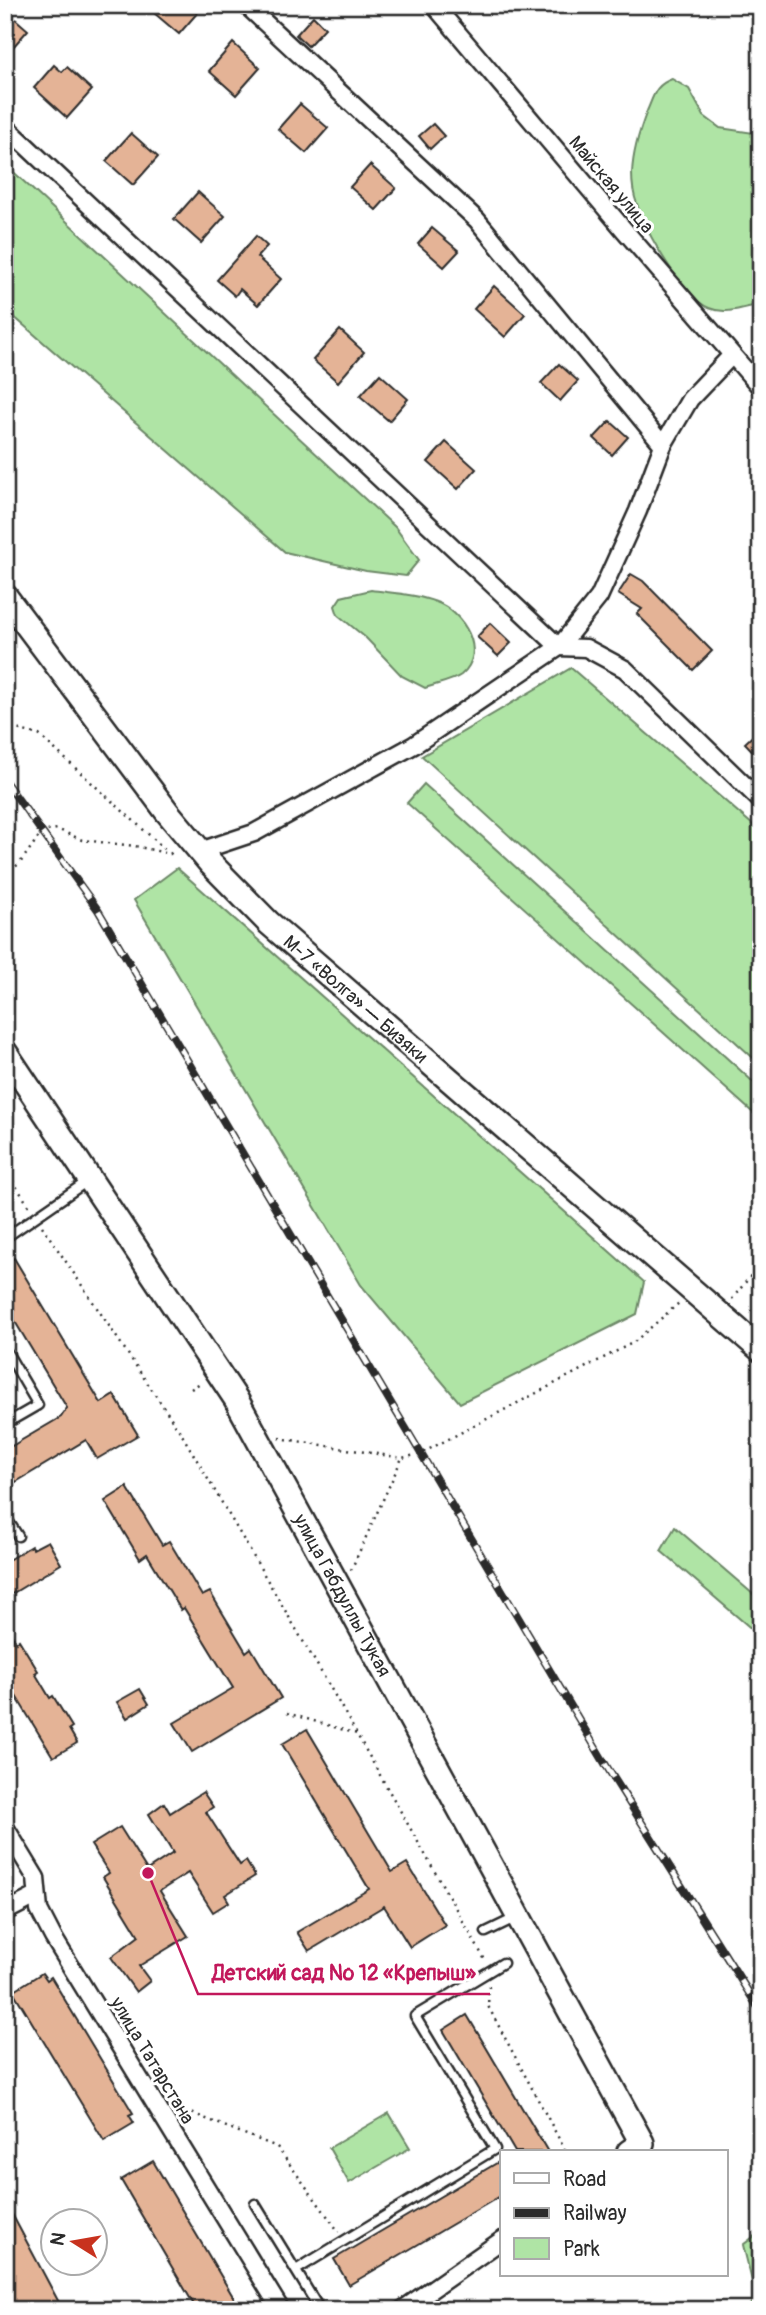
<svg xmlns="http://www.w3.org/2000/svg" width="766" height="2315" viewBox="0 0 766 2315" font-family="Pangolin,sans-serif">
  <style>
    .green { fill: #afe4a5; stroke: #6d8868; stroke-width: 2 }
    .building { fill: #e4b396; stroke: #2b2b2b; stroke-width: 2 }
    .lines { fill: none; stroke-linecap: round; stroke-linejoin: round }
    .lane-casing { stroke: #2b2b2b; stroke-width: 13 }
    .street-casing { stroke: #2b2b2b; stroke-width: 21 }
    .secondary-casing { stroke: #2b2b2b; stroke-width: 28 }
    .path { stroke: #2b2b2b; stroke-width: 2.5; stroke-dasharray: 2 5; stroke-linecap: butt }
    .lane { stroke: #fff; stroke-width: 8 }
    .street { stroke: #fff; stroke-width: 16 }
    .secondary { stroke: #fff; stroke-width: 23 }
    .rail-casing { stroke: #2b2b2b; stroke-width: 8 }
    .rail { stroke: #fff; stroke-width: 5; stroke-dasharray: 16; stroke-linecap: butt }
    .labels { text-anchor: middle; stroke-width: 6; stroke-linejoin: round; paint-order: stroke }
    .street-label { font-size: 19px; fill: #2b2b2b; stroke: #fff }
    .leader { fill: none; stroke: #c2185b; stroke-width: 2.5 }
    .callout-dot { fill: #c2185b; stroke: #fff; stroke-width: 2.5 }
    .callout-label { font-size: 21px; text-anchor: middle; font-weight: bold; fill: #c2185b; stroke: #fff; stroke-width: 6; stroke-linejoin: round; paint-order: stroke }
  </style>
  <rect width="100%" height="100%" fill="#fff"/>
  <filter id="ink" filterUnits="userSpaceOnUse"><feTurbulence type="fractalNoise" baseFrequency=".0143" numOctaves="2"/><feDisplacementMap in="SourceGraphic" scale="14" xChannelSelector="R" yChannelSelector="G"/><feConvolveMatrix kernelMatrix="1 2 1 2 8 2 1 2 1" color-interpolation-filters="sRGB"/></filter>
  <g filter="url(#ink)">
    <g class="green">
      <path d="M 672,79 L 689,89 L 704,116 L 720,128 L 761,134 L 761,305 C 742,306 728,316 709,308 C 683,297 645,231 637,204 C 634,196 632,182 632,173 C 633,152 640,129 647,111 C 654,95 655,85 672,79 Z"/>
      <polygon points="5,164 395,527 419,560 406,576 366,571 285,552 5,309"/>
      <path d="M 371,590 C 392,593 416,594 436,602 C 462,611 489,652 461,675 C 453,681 436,684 425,688 L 402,676 L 366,638 L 338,615 L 335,606 L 341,597 Z"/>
      <polygon points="571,668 761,832 761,1065 422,756"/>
      <polygon points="424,784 761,1089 761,1120 407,803"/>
      <polygon points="177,868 644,1282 637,1314 460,1403 361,1285 134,900"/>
      <polygon points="675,1527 761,1601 761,1637 661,1551"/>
      <polygon points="389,2113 410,2148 349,2183 329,2148"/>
      <polygon points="761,2231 761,2310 746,2310 756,2297 743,2245"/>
    </g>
    <g class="building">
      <polygon points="161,5 193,5 199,11 179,34 154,13"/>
      <polygon points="5,10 28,30 5,56"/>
      <polygon points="313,16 325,28 308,46 296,35"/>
      <polygon points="233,43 260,68 236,95 209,71"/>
      <polygon points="54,65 62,72 67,67 92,90 67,118 34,88"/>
      <polygon points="300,104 328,128 306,153 278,129"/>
      <polygon points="433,124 444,136 430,149 419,136"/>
      <polygon points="131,133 158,157 133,185 106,161"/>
      <polygon points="370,165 396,188 376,210 350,187"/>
      <polygon points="198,192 225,216 201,243 174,219"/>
      <polygon points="432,228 459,251 444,267 418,244"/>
      <polygon points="256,236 267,246 257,257 281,279 258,305 240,289 235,296 217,280"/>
      <polygon points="494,286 525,314 505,337 474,309"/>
      <polygon points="340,330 364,352 338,382 313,360"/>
      <polygon points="559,364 578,381 560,401 541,383"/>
      <polygon points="380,374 408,399 389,421 360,396"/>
      <polygon points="610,421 628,437 612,455 594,438"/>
      <polygon points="446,442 476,469 458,489 428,462"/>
      <polygon points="631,574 643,581 712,651 693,670 637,614 642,609 618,594"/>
      <polygon points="490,623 511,643 498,656 477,637"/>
      <polygon points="761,728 761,760 745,743"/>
      <polygon points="14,1258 101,1403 114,1395 138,1435 97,1459 86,1440 16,1482 5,1464 5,1450 61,1417 67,1408 5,1305 5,1263"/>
      <polygon points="127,1487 162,1545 169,1541 202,1596 210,1592 246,1652 251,1648 281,1698 192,1752 174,1723 233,1688 184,1608 181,1610 147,1554 140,1559 105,1501"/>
      <polygon points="48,1541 61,1564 5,1598 5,1562 31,1546 33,1549"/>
      <polygon points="5,1623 16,1642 19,1640 38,1671 35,1673 50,1698 53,1696 72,1727 69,1729 77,1743 53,1757 5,1678"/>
      <polygon points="140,1689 149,1704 127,1718 117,1702"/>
      <polygon points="307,1729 392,1872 407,1863 445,1925 410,1947 384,1906 309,1951 297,1932 369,1889 282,1744"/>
      <polygon points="203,1792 213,1807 206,1812 240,1865 246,1861 255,1876 225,1895 229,1902 213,1912 188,1873 160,1891 188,1936 139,1966 150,1981 136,1992 111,1957 139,1936 103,1877 109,1873 91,1845 120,1827 147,1870 173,1853 149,1814 164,1803 170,1813"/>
      <polygon points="42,1973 47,1980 51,1977 133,2113 129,2115 134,2123 104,2141 13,1991"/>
      <polygon points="467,2015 548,2152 515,2152 443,2030"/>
      <polygon points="502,2160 502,2195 349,2285 334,2259"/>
      <polygon points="153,2161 241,2310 197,2310 121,2180"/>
      <polygon points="5,2201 63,2310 17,2310 5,2287"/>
    </g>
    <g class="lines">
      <g class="lane-casing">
        <g id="lane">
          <polyline points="5,1238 89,1180"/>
          <polyline points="5,1349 38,1405 5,1424"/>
          <polyline points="5,1516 18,1536"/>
          <polyline points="486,1932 515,1918"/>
          <polyline points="255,2204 320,2310"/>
          <polyline points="296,2270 495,2149 415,2016 503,1963"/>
        </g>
      </g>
      <g class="street-casing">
        <g id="street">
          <polyline points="246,5 477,220 663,445"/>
          <polyline points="434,5 625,231 761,388"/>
          <polyline points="5,126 559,647"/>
          <polyline points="559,647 586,648 625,669 761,801"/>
          <polyline points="200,851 254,833 414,745 559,647 599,597 638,511 663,445 690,399 731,356"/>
          <polyline points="5,1827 36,1878 39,1910 53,1937 281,2310"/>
          <polyline points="5,1912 36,1896"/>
          <polyline points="402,2310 502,2240"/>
        </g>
      </g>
      <g class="secondary-casing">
        <g id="secondary">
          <path id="s1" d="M 5,596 L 168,813 L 211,864 L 269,923 L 761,1350"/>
          <path id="s2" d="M 5,1052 L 236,1399 L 642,2143 L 629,2152"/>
        </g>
      </g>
      <g class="path">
        <polyline points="5,726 39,735 168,852"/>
        <polyline points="5,875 20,863 42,832 57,829 82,840 135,846 170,854 173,851"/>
        <polyline points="5,1169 29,1206"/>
        <polyline points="42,1226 181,1433 330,1687 485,1960"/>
        <polyline points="732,1299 761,1263"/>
        <polyline points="191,1389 200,1383"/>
        <polyline points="279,1438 402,1458 420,1454 634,1342 679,1303"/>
        <polyline points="351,1570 402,1458"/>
        <polyline points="287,1713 357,1734"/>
        <polyline points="489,1986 488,2006 566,2152"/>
        <polyline points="180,2117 189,2112 277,2147 339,2232"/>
      </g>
      <use href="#lane" class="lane"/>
      <use href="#street" class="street"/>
      <use href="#secondary" class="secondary"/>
      <g class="rail-casing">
        <polyline id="rail" points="5,781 98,910 613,1777 761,2012"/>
      </g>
      <use href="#rail" class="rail"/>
    </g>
  </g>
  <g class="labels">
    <g class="street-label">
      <text transform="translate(612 184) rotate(50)" y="7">Майская улица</text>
      <text dy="7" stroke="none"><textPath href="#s1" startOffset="536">М-7 «Волга» — Бизяки</textPath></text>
      <text dy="7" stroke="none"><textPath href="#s2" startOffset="640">улица Габдуллы Тукая</textPath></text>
      <text transform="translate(153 2060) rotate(59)" y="7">улица Татарстана</text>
    </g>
  </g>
  <path class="leader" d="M148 1873L198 1994H490"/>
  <circle class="callout-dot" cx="148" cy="1873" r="7"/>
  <g class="callout-label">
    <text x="344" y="1980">Детский сад № 12 «Крепыш»</text>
  </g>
  <rect width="766" height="2315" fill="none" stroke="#fff" stroke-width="28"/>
  <rect x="14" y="14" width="738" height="2287" fill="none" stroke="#2b2b2b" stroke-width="2.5" filter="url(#ink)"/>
  <rect x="500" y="2150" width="228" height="126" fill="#ffffff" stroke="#aaaaaa" stroke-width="2"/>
  <rect x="514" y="2173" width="35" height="10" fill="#ffffff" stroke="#aaaaaa" stroke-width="2"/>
  <text x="563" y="2186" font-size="21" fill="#2b2b2b">Road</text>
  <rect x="514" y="2208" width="35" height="10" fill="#2b2b2b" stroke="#aaaaaa" stroke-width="2"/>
  <text x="563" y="2220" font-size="21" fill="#2b2b2b">Railway</text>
  <rect x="514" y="2238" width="35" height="21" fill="#afe4a5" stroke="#aaaaaa" stroke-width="2"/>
  <text x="563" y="2256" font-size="21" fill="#2b2b2b">Park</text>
  <g transform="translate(74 2242) rotate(281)"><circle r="33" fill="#ffffff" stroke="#aaaaaa" stroke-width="2"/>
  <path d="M0-5L12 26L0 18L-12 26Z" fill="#c8321e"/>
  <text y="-10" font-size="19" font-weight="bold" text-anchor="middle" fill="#2b2b2b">N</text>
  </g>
</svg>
